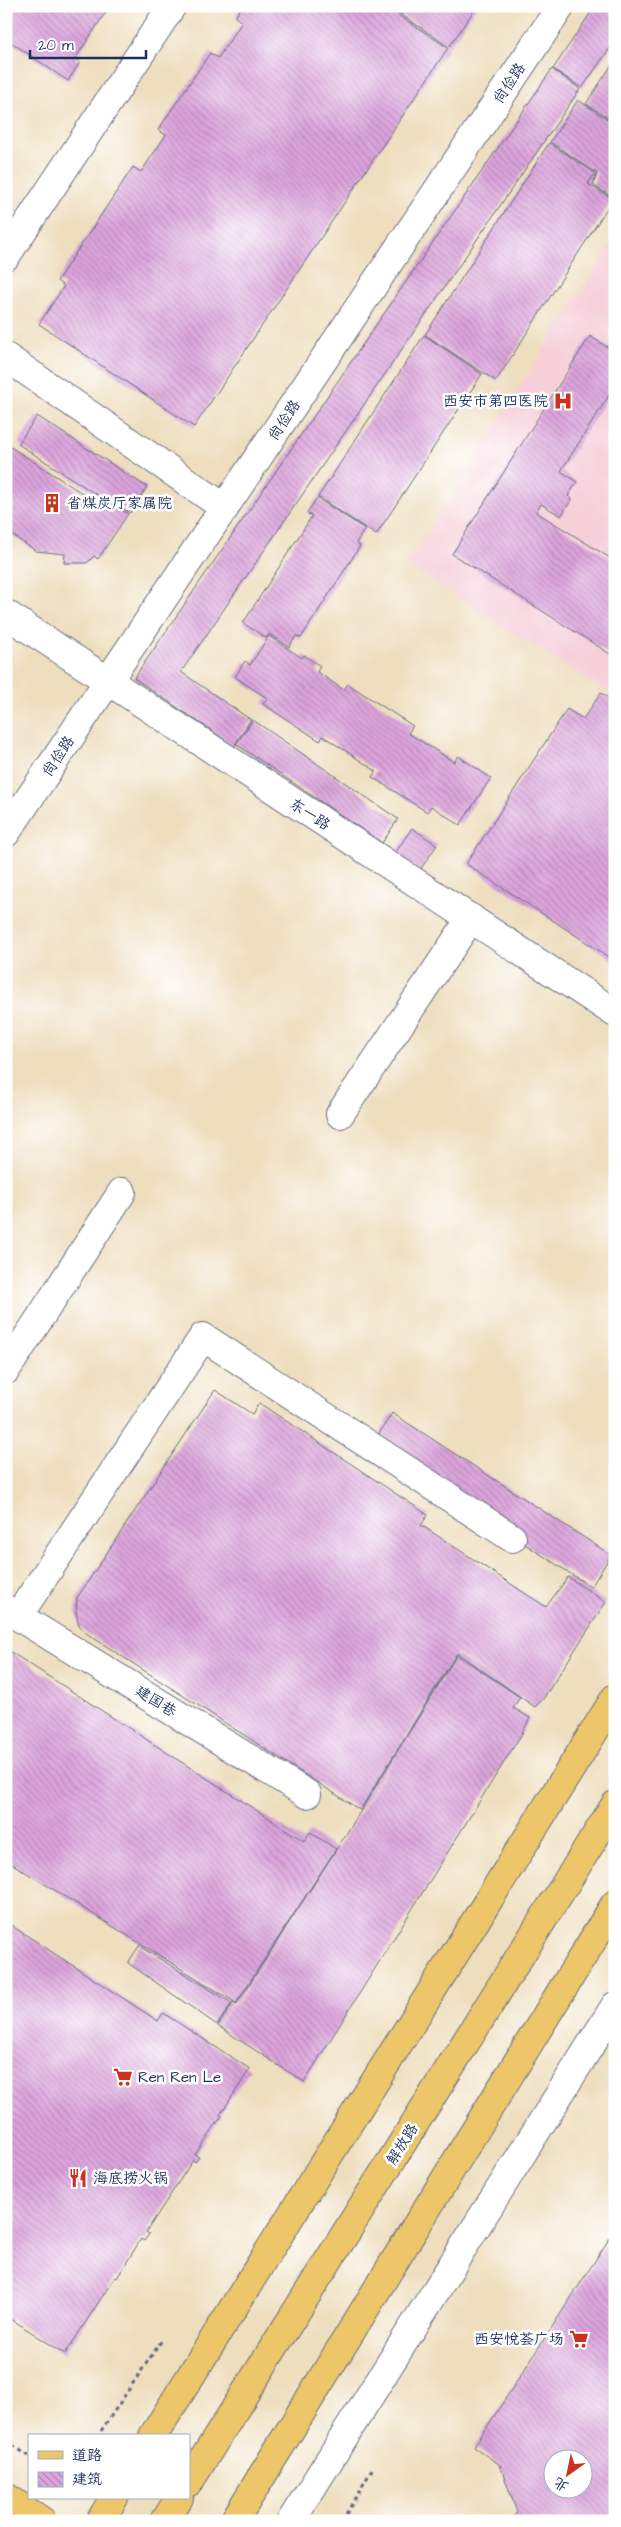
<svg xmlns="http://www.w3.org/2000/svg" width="621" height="2527" viewBox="0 0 621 2527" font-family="'Architects Daughter','LXGW WenKai TC',sans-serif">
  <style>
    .built { fill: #f6cfd9 }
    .building { fill: url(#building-back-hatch); fill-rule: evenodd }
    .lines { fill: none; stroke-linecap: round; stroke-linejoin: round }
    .minor-casing { stroke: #656c80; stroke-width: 30 }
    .major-casing { stroke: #656c80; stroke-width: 30 }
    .path { stroke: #656c80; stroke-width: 3; stroke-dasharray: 4 4; stroke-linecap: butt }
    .minor { stroke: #fff; stroke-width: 28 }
    .major { stroke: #ecc669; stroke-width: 28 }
    .labels { text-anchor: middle; stroke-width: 5; stroke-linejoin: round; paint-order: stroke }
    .street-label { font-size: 15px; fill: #1b2f5e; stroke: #fff }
    .poi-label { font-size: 15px; fill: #1b2f5e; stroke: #fff; text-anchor: start }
  </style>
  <defs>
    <pattern id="building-back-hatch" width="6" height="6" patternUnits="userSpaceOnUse" patternTransform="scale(1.25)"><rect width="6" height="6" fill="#dca4dc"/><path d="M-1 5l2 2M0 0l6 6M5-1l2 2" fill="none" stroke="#b286b6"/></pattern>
  </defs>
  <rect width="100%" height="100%" fill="#fff"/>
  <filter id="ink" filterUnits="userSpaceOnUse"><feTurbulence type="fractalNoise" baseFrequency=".02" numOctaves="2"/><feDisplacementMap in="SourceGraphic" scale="10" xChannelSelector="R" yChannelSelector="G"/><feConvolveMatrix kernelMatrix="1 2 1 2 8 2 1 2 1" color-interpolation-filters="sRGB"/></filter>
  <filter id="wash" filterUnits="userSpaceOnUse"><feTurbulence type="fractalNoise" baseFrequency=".0096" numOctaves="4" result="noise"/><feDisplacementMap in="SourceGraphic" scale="20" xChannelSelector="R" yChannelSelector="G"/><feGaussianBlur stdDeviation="1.12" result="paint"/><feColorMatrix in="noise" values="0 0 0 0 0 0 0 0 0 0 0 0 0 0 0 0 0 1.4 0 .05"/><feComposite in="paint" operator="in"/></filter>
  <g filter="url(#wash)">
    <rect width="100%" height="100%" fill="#eedebe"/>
    <polygon class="built" points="615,237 615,697 407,565"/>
    <g id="blocks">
      <g class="building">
        <polygon points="6,6 31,7 110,6 75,59 80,62 68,81 6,39"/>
        <polygon points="242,6 385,6 448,48 194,427 39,324 64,286 57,281 133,167 141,172 166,135 158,130 210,53 218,58 242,22 235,17"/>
        <polygon points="389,6 477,6 449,47"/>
        <polygon points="595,6 615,6 615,41 582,88 553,69"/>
        <polygon points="615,60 615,122 586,104"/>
        <polygon points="552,69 580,89 181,672 251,720 234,746 134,678"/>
        <polygon points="578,100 615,124 615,199 593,185 597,173 550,142"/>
        <polygon points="549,143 595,173 588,184 613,199 496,381 425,335"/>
        <polygon points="424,335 482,374 376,535 318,497"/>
        <polygon points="590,336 615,352 615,386 561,471 577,482 568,496 572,499 561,516 541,504 536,512 615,561 615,657 452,554"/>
        <polygon points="37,416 147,487 130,513 107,498 105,500 18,444"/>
        <polygon points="6,444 102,506 106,500 128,514 98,559 94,556 87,563 64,563 65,554 36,551 6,531"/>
        <polygon points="317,498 365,529 356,543 360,546 301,638 296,636 289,647 269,634 266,638 243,623 312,516 307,513"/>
        <polygon points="269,636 302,658 304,655 320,666 317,672 344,690 348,684 413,726 408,733 454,762 458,756 491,778 460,825 431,806 427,812 372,777 376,771 323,736 320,741 263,704 267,698 235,677 245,661 250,665"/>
        <polygon points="601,693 615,702 615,961 466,864 567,709 583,719"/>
        <polygon points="253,720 398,819 382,843 236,744"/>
        <polygon points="412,828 437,845 420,870 395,853"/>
        <polygon points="215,1390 252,1414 259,1403 428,1515 421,1525 546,1607 568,1577 606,1602 543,1699 535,1707 457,1653 360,1810 86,1633 79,1625 76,1613 77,1598"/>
        <polygon points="392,1413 611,1555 591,1587 488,1520 364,1457"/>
        <polygon points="6,1649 304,1841 310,1832 336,1849 236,2003 6,1860"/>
        <polygon points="457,1655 520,1697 513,1708 530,1718 521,1735 304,2082 218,2026 233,2003 236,2005 352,1825"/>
        <polygon points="6,1922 158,2021 163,2013 250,2069 220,2115 222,2116 195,2155 199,2157 195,2162 193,2160 146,2232 149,2234 144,2241 141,2239 117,2278 115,2277 65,2354 11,2319 6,2325"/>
        <polygon points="139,1946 232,2003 217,2025 128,1963"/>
        <path d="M 615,2230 L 615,2521 L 511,2521 L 517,2512 L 500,2465 L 474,2447 ZM 554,2460 L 584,2460 L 584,2490 L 554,2490 Z"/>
      </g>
    </g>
  </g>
  <g filter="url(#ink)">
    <use href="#blocks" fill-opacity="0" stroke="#656c80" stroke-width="1"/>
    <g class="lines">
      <g class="minor-casing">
        <g id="minor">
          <polyline points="6,256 172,6"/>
          <polyline points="6,357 225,508"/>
          <polyline points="6,614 615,1013"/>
          <polyline points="6,833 561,6"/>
          <polyline points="340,1114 471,918"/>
          <polyline points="6,1370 122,1192"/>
          <polyline points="6,1609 307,1794"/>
          <polyline points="18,1616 203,1337 512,1538"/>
          <polyline points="291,2521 615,2006"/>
        </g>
      </g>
      <g class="major-casing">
        <g id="major">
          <polyline points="153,2436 615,1698"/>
          <polyline points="189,2482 615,1805"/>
          <polyline points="6,2497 42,2521"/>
          <polyline points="100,2521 114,2498"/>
          <polyline points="165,2521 179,2498"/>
          <polyline points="234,2521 615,1904"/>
        </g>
      </g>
      <g class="path">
        <polyline points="101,2431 162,2340"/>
        <polyline points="6,2441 29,2456"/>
        <polyline points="342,2521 374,2466"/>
      </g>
      <use href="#minor" class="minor"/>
      <use href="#major" class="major"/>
    </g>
  </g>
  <defs>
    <g id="hospital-bare" transform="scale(1.5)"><path d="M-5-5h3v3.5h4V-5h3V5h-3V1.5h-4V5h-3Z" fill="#c8321e" stroke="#fff" stroke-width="2.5" paint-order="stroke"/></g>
    <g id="building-bare" transform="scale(1.5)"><path d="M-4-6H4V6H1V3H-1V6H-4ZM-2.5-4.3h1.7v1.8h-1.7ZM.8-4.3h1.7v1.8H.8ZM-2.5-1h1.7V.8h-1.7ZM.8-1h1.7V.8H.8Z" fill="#c8321e" stroke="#fff" stroke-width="2.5" paint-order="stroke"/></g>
    <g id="supermarket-bare" transform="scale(1.5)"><path d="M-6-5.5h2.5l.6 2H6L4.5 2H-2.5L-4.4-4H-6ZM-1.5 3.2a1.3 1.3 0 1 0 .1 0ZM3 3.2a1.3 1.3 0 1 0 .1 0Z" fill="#c8321e" stroke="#fff" stroke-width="2.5" paint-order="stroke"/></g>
    <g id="restaurant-bare" transform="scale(1.5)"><path d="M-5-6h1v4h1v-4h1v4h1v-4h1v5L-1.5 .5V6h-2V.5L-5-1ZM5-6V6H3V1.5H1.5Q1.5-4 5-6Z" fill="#c8321e" stroke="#fff" stroke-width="2.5" paint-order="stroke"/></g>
  </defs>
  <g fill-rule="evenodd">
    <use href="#hospital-bare" x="563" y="401"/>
    <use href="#building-bare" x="52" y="503"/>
    <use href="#supermarket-bare" x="123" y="2077"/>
    <use href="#restaurant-bare" x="78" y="2178"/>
    <use href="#supermarket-bare" x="579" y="2339"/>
  </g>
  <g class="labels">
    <g class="street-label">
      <text transform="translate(509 83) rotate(-56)" y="5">尚俭路</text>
      <text transform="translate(284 420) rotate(-56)" y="5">尚俭路</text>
      <text transform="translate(58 756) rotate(-56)" y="5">尚俭路</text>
      <text transform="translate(310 814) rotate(33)" y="5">东一路</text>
      <text transform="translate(156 1701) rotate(32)" y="5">建国巷</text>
      <text transform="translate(402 2144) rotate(-58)" y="5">解放路</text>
    </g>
    <g class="poi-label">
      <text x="548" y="406" text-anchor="end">西安市第四医院</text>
      <text x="67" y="508">省煤炭厅家属院</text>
      <text x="138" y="2082">Ren Ren Le</text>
      <text x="93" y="2183">海底捞火锅</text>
      <text x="564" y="2344" text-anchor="end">西安悦荟广场</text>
    </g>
  </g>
  <rect width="621" height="2527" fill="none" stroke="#fff" stroke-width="25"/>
  <rect x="28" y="2434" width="162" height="65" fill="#ffffff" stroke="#a4acbf"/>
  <rect x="38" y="2451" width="25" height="8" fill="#ecc669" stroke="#a4acbf"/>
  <text x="72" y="2460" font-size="15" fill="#1b2f5e">道路</text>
  <rect x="38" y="2472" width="25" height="15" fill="url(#building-back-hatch)" stroke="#a4acbf"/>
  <text x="72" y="2484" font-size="15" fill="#1b2f5e">建筑</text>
  <g transform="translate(568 2474) rotate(213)"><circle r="24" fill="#ffffff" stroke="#a4acbf"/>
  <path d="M0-4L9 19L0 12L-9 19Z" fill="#c8321e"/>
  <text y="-8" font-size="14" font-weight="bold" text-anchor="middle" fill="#1b2f5e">北</text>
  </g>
  <path d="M30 50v8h116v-8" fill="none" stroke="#1b2f5e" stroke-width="2.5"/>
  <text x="38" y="50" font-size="15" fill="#1b2f5e" stroke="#ffffff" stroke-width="4" paint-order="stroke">20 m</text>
</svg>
